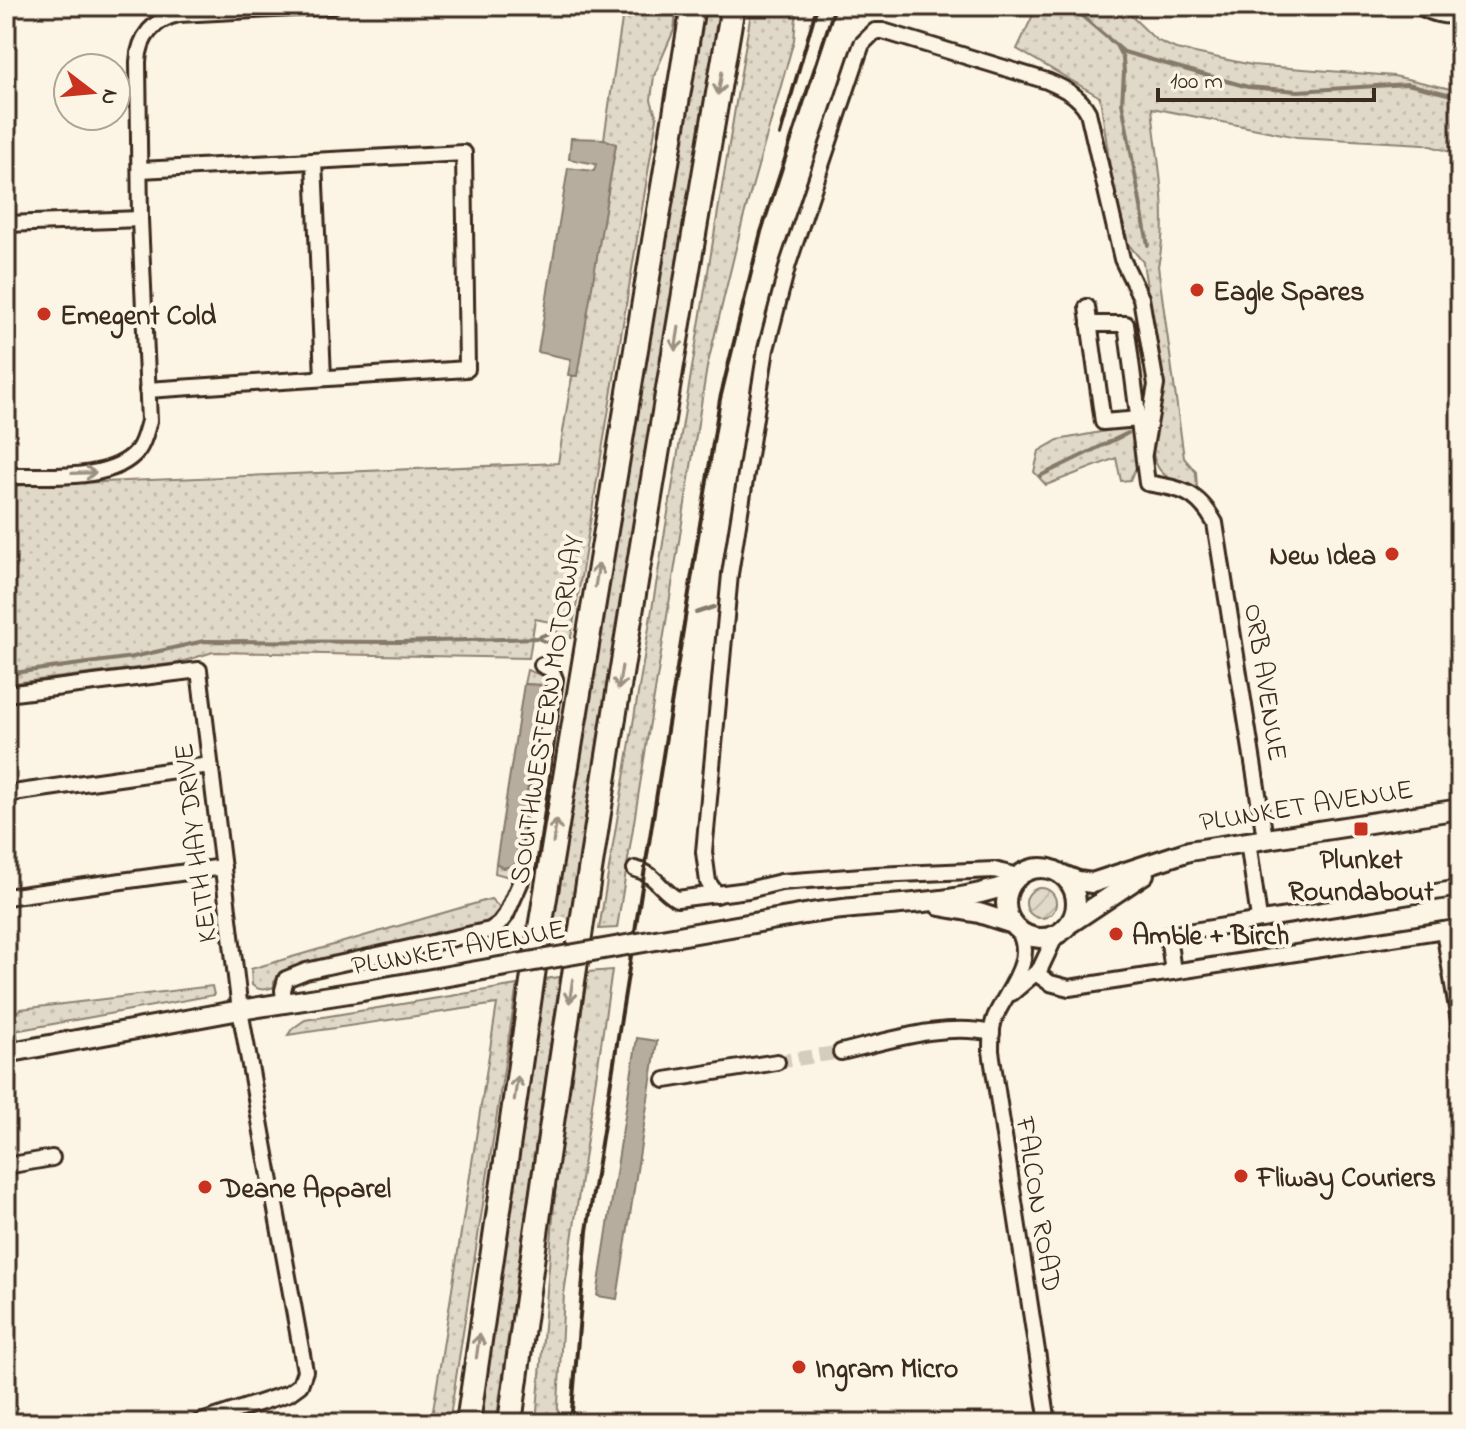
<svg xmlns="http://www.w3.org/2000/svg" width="1466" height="1429" viewBox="0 0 1466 1429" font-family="'Indie Flower',sans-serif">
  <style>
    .grass { fill: url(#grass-dots); stroke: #8e8173; stroke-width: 2 }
    .garden { fill: url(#garden-furrows); stroke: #8e8173; stroke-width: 2 }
    .water { fill: #b7ad9e; stroke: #85796b; stroke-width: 2 }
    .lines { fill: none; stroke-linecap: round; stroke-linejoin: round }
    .stream { stroke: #85796b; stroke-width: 4 }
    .minor-tunnel { stroke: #d5ccbd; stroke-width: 14; stroke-dasharray: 14 7; stroke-linecap: butt }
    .minor-casing { stroke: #3b2a1e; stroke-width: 20 }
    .major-casing { stroke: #3b2a1e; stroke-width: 24 }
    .highway-casing { stroke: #3b2a1e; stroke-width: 28 }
    .minor { stroke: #fcf5e5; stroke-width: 14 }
    .major { stroke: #fcf5e5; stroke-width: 18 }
    .highway { stroke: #fcf5e5; stroke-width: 22 }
    .rail { stroke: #3b2a1e; stroke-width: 4 }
    .major-bridge-casing { stroke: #3b2a1e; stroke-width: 24; stroke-linecap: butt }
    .major-bridge { stroke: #fcf5e5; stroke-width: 18 }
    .oneway { stroke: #9c9082 }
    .poi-dot { fill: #c8321e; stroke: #fcf5e5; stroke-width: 3 }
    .labels { text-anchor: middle; stroke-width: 8; stroke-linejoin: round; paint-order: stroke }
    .poi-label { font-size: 28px; font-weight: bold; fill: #3b2a1e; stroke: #fcf5e5; text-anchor: start }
    .street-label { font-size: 28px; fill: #3b2a1e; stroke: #fcf5e5 }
  </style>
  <defs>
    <pattern id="grass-dots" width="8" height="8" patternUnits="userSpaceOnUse" patternTransform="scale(2)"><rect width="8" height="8" fill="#e0d8c8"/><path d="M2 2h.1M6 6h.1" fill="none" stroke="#c1baab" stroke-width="1.8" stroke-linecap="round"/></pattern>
    <pattern id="garden-furrows" width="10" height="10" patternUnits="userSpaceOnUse" patternTransform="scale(2)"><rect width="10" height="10" fill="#e0d8c8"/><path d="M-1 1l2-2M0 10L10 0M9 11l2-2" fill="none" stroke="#c1baab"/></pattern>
  </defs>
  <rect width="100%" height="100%" fill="#fcf5e5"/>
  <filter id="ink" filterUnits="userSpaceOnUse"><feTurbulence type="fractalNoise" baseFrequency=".0125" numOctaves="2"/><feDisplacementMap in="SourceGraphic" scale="16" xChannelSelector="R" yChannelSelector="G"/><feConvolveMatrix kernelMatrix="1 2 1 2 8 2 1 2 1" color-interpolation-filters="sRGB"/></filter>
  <g filter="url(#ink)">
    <g class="grass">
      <polygon points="624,6 677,6 674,30 654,76 651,100 657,118 571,638 558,637 555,623 535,619 529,658 213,652 178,663 6,684 6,486 558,463 572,376 576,376 616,144 604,139"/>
      <polygon points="705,6 720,6 566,940 549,943"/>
      <polygon points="752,6 797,6 794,40 743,219 707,367 617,928 599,929"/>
      <path d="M 1017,6 L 1121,6 L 1156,40 L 1176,49 L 1252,65 L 1394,76 L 1460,91 L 1460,155 L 1424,144 L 1297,137 L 1152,108 C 1157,160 1170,215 1158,266 L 1184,458 L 1196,472 L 1197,488 C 1152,476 1155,467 1148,424 L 1158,423 L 1162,385 L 1143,262 L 1128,244 L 1124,224 L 1117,215 L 1100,97 L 1017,49 L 1033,15 Z"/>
      <polygon points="1133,426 1137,466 1130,480 1121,481 1116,458 1046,485 1034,472 1039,451 1058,440"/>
      <polygon points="527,670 546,677 551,685 523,870 517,879 495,873 496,863 504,868 515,865 543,695 539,685 524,684"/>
      <path d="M 491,899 L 503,911 L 493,924 L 283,975 L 274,982 L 274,987 C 265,990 259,991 252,985 L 251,969 Z"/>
      <polygon points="612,970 564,1294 557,1423 536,1423 557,1170 588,972"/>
      <polygon points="560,977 496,1423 480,1423 545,979"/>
      <polygon points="517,985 449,1423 431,1423 497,1004 288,1035 292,1029 305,1020"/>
      <polygon points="212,986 214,995 14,1031 11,1016 21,1009"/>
    </g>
    <circle class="garden" cx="1041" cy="903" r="15"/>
    <g class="water">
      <polygon points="571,138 604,139 616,144 577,376 568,375 571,359 538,352 568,168 594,171 596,164 569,159"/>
      <polygon points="524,684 540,685 543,695 515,865 503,868 496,863"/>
      <polygon points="637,1038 657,1041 617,1299 597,1296"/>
    </g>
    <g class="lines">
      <g class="stream">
        <polyline points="1081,6 1082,16 1124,52 1248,87 1298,91 1407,84 1460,97"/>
        <polyline points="1117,47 1123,58 1124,73 1122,103 1148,245"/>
        <polyline points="1040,476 1128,433"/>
        <polyline points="696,613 714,607"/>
        <polyline points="549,643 537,638 551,632"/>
        <polyline points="6,674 133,657 204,641 402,642 537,638"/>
      </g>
      <g class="minor-tunnel">
        <polyline points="777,1062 841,1052"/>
        <polyline points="1459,1423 1460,1423"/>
      </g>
      <g class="minor-casing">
        <g id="minor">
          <path d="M 1419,6 C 1433,14 1444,17 1460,15"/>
          <polyline points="314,161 323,378"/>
          <polyline points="140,170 464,153 467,369 147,390"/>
          <polyline points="6,224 140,219"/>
          <polyline points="1087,307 1103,422 1140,419"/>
          <path d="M 1089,324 L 1126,324 L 1147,483 C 1182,489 1197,491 1215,523 L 1265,838"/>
          <path d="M 6,476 C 44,475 112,483 138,450 C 144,442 146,431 149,421 L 140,219 L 138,62 C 139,37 154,19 179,14 L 332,6"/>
          <polyline points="6,694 199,670 240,1010 305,1371 300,1385 289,1393 198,1423"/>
          <polyline points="6,794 210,765"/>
          <polyline points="1248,841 1259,919"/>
          <path d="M 635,869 C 655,873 660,890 677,899 L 748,890 L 781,882 L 876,875 L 994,870 L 1018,876"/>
          <path d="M 717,895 L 708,882 L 704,852 L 730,574 L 766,349 L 788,264 L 858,55 L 862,44 L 875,31 L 883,31 L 1047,81 C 1063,88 1079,95 1088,112 L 1122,259 L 1141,298 L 1156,385 L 1144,453"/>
          <polyline points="6,897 223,867"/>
          <polyline points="1460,927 1444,930 1460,1027"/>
          <path d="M 1018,930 C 1036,959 1009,988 997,1013 C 991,1024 991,1038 991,1051 L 1048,1423"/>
          <polyline points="1173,972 1168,935 1460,888"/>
          <polyline points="1037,974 1050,983 1069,988 1444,930"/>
          <polyline points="1012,993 1040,969 1056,935"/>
          <polyline points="284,1003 283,990 286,979 306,971 490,930 499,924 506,915 528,865 555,679 551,669 542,665"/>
          <polyline points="6,1024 10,1052"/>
          <path d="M 841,1052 C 889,1041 943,1022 992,1033"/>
          <polyline points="665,1080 777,1062"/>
          <polyline points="6,1166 52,1158"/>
        </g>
      </g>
      <g class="major-casing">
        <g id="major">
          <circle cx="1041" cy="903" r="35"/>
          <polyline points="1063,875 1078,881 1092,883 1189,851 1460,809"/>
          <polyline points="940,906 979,913 1013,924"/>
          <path d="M 805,914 C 873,902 945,908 1011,884"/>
          <polyline points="1072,922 1144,874"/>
          <polyline points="6,1053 240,1010 362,991"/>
        </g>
      </g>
      <g class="highway-casing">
        <g id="highway">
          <polyline points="468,1423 539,934 693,6"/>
          <path d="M 510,1423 C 573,949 652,477 733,6"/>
        </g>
      </g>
      <use href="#minor" class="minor"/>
      <use href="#major" class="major"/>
      <use href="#highway" class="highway"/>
      <g class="rail">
        <polyline points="780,135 817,6"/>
        <polyline points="571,1423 587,1231 720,399 761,232 835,6"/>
      </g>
      <g class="major-bridge-casing">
        <polyline id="major-bridge" points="362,991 805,914"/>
      </g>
      <use href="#major-bridge" class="major-bridge"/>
    </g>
    <defs><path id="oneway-shaft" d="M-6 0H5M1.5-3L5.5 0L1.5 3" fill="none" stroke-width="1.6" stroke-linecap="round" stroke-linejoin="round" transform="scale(2)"/></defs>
    <g class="oneway">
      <use href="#oneway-shaft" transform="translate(720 83) rotate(100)"/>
      <use href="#oneway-shaft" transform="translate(677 339) rotate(99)"/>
      <use href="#oneway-shaft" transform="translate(84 473) rotate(-2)"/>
      <use href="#oneway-shaft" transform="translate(597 575) rotate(-81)"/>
      <use href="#oneway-shaft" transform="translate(620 678) rotate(99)"/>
      <use href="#oneway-shaft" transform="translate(555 831) rotate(-81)"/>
      <use href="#oneway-shaft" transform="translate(571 991) rotate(98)"/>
      <use href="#oneway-shaft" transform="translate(516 1088) rotate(-82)"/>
      <use href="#oneway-shaft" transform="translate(478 1346) rotate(-82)"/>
    </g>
  </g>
  <g class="poi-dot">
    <circle cx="1197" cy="290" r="8"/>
    <circle cx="44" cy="314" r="8"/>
    <circle cx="1392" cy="554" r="8"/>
    <rect x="1353" y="821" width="16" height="16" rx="4"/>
    <circle cx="1116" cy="934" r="8"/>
    <circle cx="1241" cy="1176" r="8"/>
    <circle cx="205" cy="1187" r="8"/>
    <circle cx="799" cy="1367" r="8"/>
  </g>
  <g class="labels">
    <g class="poi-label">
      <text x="1213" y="300">Eagle Spares</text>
      <text x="60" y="324">Emegent Cold</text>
      <text x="1376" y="564" text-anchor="end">New Idea</text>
      <text x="1361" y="868" text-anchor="middle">Plunket<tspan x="1361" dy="32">Roundabout</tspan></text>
      <text x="1132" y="944">Amble + Birch</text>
      <text x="1257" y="1186">Fliway Couriers</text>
      <text x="221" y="1197">Deane Apparel</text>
      <text x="815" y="1377">Ingram Micro</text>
    </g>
    <g class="street-label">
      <text transform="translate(1267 682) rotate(81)" y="10">ORB AVENUE</text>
      <text transform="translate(545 709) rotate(-81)" y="10">SOUTHWESTERN MOTORWAY</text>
      <text transform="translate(1306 804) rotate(-9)" y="10">PLUNKET AVENUE</text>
      <text transform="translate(194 843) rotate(-97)" y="10">KEITH HAY DRIVE</text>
      <text transform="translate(458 946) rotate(-10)" y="10">PLUNKET AVENUE</text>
      <text transform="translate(1040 1204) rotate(81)" y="10">FALCON ROAD</text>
    </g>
  </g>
  <rect width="1466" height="1429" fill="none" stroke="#fcf5e5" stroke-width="32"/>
  <rect x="16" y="16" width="1434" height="1397" fill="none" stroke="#3b2a1e" stroke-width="3" filter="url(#ink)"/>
  <g transform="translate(92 92) rotate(106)"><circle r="38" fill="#fcf5e5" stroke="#afa495" stroke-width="2"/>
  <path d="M0-6L14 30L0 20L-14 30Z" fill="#c8321e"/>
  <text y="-12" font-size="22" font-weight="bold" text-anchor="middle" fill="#3b2a1e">N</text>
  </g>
  <path d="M1158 88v12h216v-12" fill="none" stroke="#3b2a1e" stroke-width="4"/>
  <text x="1170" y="88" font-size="24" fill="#3b2a1e" stroke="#fcf5e5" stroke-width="6" paint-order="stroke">100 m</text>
</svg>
